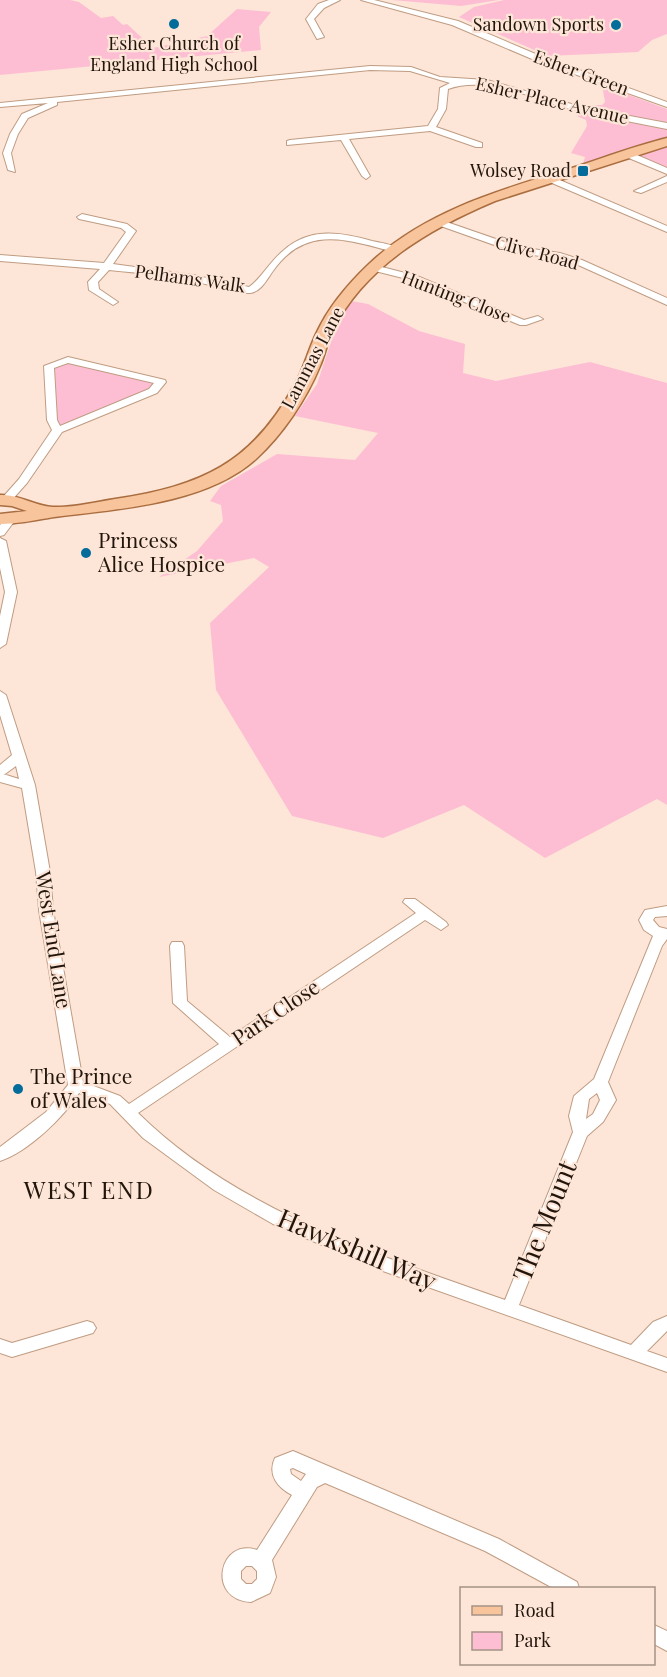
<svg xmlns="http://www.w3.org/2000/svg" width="667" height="1677" viewBox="0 0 667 1677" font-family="'Playfair Display',serif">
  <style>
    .green { fill: #fdbed4 }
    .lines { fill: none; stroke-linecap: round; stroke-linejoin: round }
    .street-casing { stroke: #bf9c83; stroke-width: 2 }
    .primary-casing { stroke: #aa6d3f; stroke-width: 3 }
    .street { fill: #fff; fill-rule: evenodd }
    .primary { fill: #f8c49c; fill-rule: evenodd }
    .poi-dot { fill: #046c9a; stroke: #fde6d7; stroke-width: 2 }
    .labels { text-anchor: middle; stroke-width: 4.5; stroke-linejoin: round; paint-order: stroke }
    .far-poi-label { font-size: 18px; fill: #22150c; stroke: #fde6d7; text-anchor: end }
    .far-street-label { font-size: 18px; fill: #22150c; stroke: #fde6d7 }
    .poi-label { font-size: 21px; fill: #22150c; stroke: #fde6d7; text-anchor: start }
    .street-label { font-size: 21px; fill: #22150c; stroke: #fde6d7 }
    .quarter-label { font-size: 24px; letter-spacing: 1.5px; fill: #22150c; stroke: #fde6d7 }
    .near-street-label { font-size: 26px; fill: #22150c; stroke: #fde6d7 }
  </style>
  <rect width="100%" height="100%" fill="#fde6d7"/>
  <g class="green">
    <polygon points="0,0 70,0 79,2 101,18 113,16 123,25 127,24 153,48 207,36 237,9 271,12 259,27 261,50 0,75"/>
    <polygon points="392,0 499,0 461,6"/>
    <polygon points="504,0 667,0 667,34 652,40 638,52 548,56 459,17 474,7"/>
    <polygon points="602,85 667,109 667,125 589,109 593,105 602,105 605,102"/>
    <polygon points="586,112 667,127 667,139 583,164 585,157 571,153 587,126 586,120 577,116"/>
    <polygon points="667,145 667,169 637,156 637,154"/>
    <polygon points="351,301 368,304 419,331 465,344 463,373 496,381 590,362 667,383 667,805 657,799 545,858 464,805 383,838 292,816 216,690 210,623 269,567 254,558 159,577 197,551 223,521 221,505 210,501 221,486 277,454 355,460 378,433 295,416 317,384 334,333"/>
    <polygon points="70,363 156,383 149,390 60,426 57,424 53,370 60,364"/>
  </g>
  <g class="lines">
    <g class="street-casing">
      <g id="street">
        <polygon points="329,0 340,0 324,8 314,19 324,37 317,39 306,19 318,4"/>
        <polygon points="361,0 374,0 458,21 538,55 667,102 667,107 532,59 452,25"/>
        <path d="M 370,66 L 411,67 L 440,77 L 487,80 L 582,107 L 667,123 L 667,129 C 638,123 610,118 581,112 C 540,102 489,74 448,89 L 446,109 L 436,127 L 482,143 L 482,147 L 476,147 L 430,131 L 349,139 L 370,176 L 366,179 L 362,176 L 341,140 L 287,145 L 287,141 L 290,140 L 428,126 L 438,109 L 440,88 L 450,83 L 410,71 L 370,70 L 57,102 L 57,105 L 28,118 L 18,134 L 11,153 L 15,172 L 8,170 L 3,153 L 10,134 L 22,114 L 48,103 L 0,107 L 0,103 Z"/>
        <polygon points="624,152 630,152 667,168 667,174 624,156"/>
        <polygon points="548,175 667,226 667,232 545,180 544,178"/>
        <polygon points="667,176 667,182 641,193 634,191"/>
        <path d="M 82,214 L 127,224 L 136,231 L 113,264 L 193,275 L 249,287 C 262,278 270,261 284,250 C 310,227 341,232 372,241 C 381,243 392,244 399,249 L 394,252 C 348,240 306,224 273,271 C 267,279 261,292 250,293 C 235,294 216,286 201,283 C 171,276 140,273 109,270 L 98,282 L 99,289 L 118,302 L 113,305 L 89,290 L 88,282 L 100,269 L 0,261 L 0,255 L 104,263 L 126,232 L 121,228 L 79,219 L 77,217 Z"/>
        <polygon points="438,219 519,247 560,253 582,260 667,298 667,305 576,264 559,259 514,252 435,224 433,222"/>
        <polygon points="374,265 417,276 524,320 538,316 543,319 526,325 520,325 411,280 371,270 371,266"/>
        <path d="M 68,357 L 165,380 L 166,382 L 157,393 L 62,432 L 27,483 L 11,501 L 3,501 L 3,497 L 19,479 L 52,430 L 47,420 L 44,366 ZM 68,363 L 154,383 L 149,389 L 60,426 L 57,420 L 54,368 Z"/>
        <polygon points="10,516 16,519 4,535 0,536 0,525 6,517"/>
        <polygon points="0,538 6,541 17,592 6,644 0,648 0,616 5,592 0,568"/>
        <path d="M 0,691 L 6,695 L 35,785 L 50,872 L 53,910 L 83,1082 L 120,1096 L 129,1104 L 219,1044 L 173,1003 L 170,946 L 172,942 L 182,942 L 184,946 L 187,1001 L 230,1037 L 416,913 L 403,902 L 405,899 L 415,899 L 446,922 L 448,925 L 441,930 L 425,920 L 138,1113 C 236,1210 378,1255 505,1300 L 573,1132 L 569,1116 L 574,1096 L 594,1079 L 653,936 L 644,930 L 639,920 L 645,910 L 667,906 L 667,916 L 655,917 L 653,920 L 659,927 L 667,929 L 667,939 L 662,946 L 608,1082 L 616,1100 L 603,1122 L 587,1136 L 519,1305 L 631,1345 L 653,1322 L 667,1316 L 667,1331 L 647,1351 L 667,1358 L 667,1372 L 380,1270 L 273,1224 L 214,1190 L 143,1138 L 110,1104 L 79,1093 C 64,1117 28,1152 0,1161 L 0,1147 L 46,1112 L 68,1085 L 39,910 L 36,872 L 22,788 L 0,782 L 0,765 L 12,755 L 0,715 ZM 16,766 L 19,779 L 3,774 L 5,774 ZM 597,1093 L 600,1100 L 593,1114 L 586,1119 L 589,1099 Z"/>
        <polygon points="87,1321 93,1323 96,1328 93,1333 12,1357 0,1353 0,1339 12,1343"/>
        <path d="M 293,1451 L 499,1539 L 577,1582 L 579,1588 L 553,1588 L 485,1551 L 325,1483 L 317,1487 L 272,1560 L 276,1577 L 270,1593 L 251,1602 C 206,1600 219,1537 257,1550 L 292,1495 C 278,1488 267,1475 275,1458 ZM 293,1468 L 306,1474 L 301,1481 L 291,1474 L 290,1469 ZM 246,1566 L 252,1566 L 257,1571 L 257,1579 L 252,1584 L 246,1584 L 241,1579 L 241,1571 Z"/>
        <polygon points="654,1625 667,1631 667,1651 654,1644"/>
      </g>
    </g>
    <g class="primary-casing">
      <path id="primary" d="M 667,138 L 667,146 L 495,201 C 431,228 364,266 332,332 C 327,343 325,355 320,366 C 306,400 283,434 256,459 C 206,504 118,509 54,517 C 36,520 18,524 0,524 L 0,514 L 27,511 L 12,506 L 0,505 L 0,495 C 19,494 34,506 53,507 C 73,508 96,502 115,499 C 201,486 251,464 294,386 C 304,369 308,350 317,332 C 329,306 349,283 369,264 C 425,211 500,190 572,168 C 603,158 635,146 667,138 Z"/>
    </g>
    <use href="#street" class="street"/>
    <use href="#primary" class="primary"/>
  </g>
  <g class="poi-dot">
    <circle cx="174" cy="24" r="6"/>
    <circle cx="616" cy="25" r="6"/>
    <rect x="577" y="165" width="12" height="12" rx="3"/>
    <circle cx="86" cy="553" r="6"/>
    <circle cx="18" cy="1089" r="6"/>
  </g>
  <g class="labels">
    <g class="far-poi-label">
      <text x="604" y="31">Sandown Sports</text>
      <text x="174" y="50" text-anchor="middle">Esher Church of<tspan x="174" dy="21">England High School</tspan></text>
      <text x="571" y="177">Wolsey Road</text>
    </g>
    <g class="far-street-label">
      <text transform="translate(581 73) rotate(20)" y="6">Esher Green</text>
      <text transform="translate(552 101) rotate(13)" y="6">Esher Place Avenue</text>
      <text transform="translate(537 253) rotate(15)" y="6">Clive Road</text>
      <text transform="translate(190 279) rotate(8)" y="6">Pelhams Walk</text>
      <text transform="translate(456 297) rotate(21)" y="6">Hunting Close</text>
      <text transform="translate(313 358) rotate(-62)" y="6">Lammas Lane</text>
    </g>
    <g class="poi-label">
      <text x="98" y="548">Princess<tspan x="98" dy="24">Alice Hospice</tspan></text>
      <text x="30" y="1084">The Prince<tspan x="30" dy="24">of Wales</tspan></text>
    </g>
    <g class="street-label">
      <text transform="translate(53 940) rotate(81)" y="7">West End Lane</text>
      <text transform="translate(276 1013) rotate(-34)" y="7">Park Close</text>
    </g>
    <g class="quarter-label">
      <text x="89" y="1199">WEST END</text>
    </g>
    <g class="near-street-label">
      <text transform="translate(545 1221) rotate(-68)" y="9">The Mount</text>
      <text transform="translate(357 1250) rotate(23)" y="9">Hawkshill Way</text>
    </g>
  </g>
  <rect x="460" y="1587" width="195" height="78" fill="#fde6d7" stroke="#a59286" stroke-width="1.5"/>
  <rect x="472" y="1606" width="30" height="9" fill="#f8c49c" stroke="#a59286" stroke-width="1.5"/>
  <text x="514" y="1617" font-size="18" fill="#22150c">Road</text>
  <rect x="472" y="1632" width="30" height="18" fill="#fdbed4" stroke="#a59286" stroke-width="1.5"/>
  <text x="514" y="1647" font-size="18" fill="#22150c">Park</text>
</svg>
